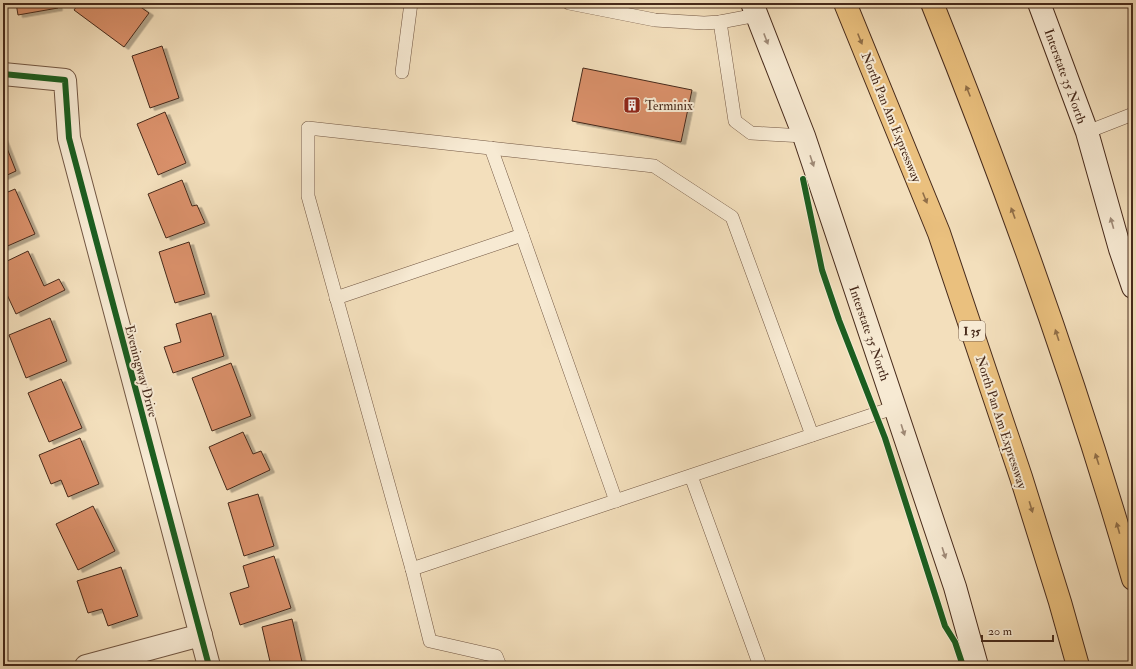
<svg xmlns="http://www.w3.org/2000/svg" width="1136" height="669" viewBox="0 0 1136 669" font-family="'IM FELL Double Pica',serif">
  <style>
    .building { fill: #d9906a; stroke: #472a1b; filter: url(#shadow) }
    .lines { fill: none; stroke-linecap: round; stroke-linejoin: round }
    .lane-casing { stroke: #725743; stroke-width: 14 }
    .street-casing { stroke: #725743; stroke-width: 24 }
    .secondary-casing { stroke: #472a1b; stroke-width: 24 }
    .highway-casing { stroke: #472a1b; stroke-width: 24 }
    .lane { stroke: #f7ead3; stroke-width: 13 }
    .street { stroke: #f7ead3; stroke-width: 22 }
    .secondary { stroke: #f7ead3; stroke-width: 22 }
    .highway { stroke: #eac07e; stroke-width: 22 }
    .cycleway-casing { stroke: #f7ead3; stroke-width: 8 }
    .cycleway { stroke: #1b5e20; stroke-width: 6 }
    .oneway { fill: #9f8a77 }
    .oneway2 { fill: #906e48 }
    .labels { text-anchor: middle; stroke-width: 4; stroke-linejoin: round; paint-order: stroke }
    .shield { fill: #f7ead3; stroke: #7c6452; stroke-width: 1 }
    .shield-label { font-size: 12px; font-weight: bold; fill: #472a1b }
    .street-label { font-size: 13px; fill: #472a1b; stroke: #f7ead3 }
    .poi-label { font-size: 13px; fill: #472a1b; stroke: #f7ead3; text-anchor: start }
  </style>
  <defs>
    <filter id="shadow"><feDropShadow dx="4.5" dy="2.5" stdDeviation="0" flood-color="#0004"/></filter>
  </defs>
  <rect width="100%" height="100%" fill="#f3dfbc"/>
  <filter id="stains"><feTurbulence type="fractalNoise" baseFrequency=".005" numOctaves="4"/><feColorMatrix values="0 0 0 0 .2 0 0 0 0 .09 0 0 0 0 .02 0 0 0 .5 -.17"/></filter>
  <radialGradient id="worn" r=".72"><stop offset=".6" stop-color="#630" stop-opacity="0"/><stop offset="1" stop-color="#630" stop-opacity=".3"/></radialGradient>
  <g class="building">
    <polygon points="16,3 57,3 58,8 18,15"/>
    <polygon points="79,3 135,3 149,13 124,47 74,10"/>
    <polygon points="162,46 179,98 150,108 132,56"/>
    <polygon points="583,68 692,90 681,142 572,121"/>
    <polygon points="165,112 186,163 158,175 137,124"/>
    <polygon points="3,138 16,171 3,177"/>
    <polygon points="182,180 192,206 197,205 205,223 166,238 148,194"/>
    <polygon points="15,189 35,234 3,248 3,194"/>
    <polygon points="189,242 205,294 175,303 159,252"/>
    <polygon points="28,251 44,286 59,279 65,290 16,314 3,286 3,263"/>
    <polygon points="211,313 224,356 173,373 164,347 181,342 176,324"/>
    <polygon points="50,318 67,361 26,378 9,335"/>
    <polygon points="231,363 251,416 212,431 192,378"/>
    <polygon points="61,379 82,428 49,442 28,393"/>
    <polygon points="243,432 253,454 261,451 270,470 227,490 209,447"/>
    <polygon points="80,438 99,484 68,497 61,480 51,484 39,455"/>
    <polygon points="258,494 274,546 244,556 228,503"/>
    <polygon points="93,506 115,551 78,570 56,524"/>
    <polygon points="274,556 291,608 240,625 230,593 249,587 243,566"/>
    <polygon points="121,567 138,616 108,626 102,609 88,613 77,581"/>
    <polygon points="292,619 303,666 271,666 262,627"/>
  </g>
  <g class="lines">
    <g class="lane-casing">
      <g id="lane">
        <polyline points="569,3 655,20 704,23 720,22 757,15"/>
        <polyline points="720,22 735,121 751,133 804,136"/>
        <polyline points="402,72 411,3"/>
        <polyline points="1087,132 1133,114"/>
        <polyline points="491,148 522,235"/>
        <polyline points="336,298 522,235 616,501"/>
        <polyline points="691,476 760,666"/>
        <polyline points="412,569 308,196 308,128 654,166 732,217 812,435"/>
        <polyline points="500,666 496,656 430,641 412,569 896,407"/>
      </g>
    </g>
    <g class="street-casing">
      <g id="street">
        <polyline points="3,74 65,80 69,138 209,666"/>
        <polyline points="86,666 201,635"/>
      </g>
    </g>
    <g class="secondary-casing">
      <g id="secondary">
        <polyline points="752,3 804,136 955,587 977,666"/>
        <polyline points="1039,3 1087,132 1120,249 1133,287"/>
      </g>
    </g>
    <g class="highway-casing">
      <g id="highway">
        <polyline points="845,3 939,233 1021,477 1060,602 1078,666"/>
        <path d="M 932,3 C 1008,192 1077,384 1133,579"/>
      </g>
    </g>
    <use href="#lane" class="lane"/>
    <use href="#street" class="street"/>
    <use href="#secondary" class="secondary"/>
    <use href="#highway" class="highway"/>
    <g class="cycleway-casing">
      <g id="cycleway">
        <polyline points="3,74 65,80 69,138 209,666"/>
        <polyline points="803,179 822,270 839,320 885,438 945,626 955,642 963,666"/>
      </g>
    </g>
    <use href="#cycleway" class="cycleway"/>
  </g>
  <defs><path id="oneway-solid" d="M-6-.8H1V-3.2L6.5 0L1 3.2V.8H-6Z"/></defs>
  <g class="oneway">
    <use href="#oneway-solid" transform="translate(766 39) rotate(69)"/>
    <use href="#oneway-solid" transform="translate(812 161) rotate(71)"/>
    <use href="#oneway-solid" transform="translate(1112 223) rotate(-106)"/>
    <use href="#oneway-solid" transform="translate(903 430) rotate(72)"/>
    <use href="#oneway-solid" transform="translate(944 553) rotate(72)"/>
  </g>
  <g class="oneway2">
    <use href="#oneway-solid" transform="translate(860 39) rotate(68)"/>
    <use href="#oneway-solid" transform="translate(968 91) rotate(-112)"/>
    <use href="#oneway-solid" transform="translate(925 198) rotate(68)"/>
    <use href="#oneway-solid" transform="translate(1013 213) rotate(-110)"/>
    <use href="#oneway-solid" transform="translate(1057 335) rotate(-108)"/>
    <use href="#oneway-solid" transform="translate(1097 459) rotate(-108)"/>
    <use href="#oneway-solid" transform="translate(1031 507) rotate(73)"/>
    <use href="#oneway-solid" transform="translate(1118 528) rotate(-106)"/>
  </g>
  <defs>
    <g id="building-square" transform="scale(0.9)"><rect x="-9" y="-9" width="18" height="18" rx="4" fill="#8f2418" stroke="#f7ead3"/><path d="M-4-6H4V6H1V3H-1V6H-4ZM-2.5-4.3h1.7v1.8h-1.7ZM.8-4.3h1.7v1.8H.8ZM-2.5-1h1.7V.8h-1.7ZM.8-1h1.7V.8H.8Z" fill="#fff"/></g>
  </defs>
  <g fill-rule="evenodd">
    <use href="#building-square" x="632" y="105"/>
  </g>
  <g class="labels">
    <rect class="shield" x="959" y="321" width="26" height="20" rx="3"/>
    <g class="shield-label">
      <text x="972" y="335">I 35</text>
    </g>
    <g class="street-label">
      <text transform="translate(1066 76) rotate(70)" y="5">Interstate 35 North</text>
      <text transform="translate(892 117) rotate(68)" y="5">North Pan Am Expressway</text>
      <text transform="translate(870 333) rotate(71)" y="5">Interstate 35 North</text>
      <text transform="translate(142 371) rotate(75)" y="5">Eveningway Drive</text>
      <text transform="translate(1002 422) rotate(72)" y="5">North Pan Am Expressway</text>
    </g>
    <g class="poi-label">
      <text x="645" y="110">Terminix</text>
    </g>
  </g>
  <rect width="1136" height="669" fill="none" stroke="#f3dfbc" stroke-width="16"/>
  <rect x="4" y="4" width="1128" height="661" fill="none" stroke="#472a1b" stroke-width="2"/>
  <rect x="8" y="8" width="1120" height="653" fill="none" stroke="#472a1b"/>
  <path d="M982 635v6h71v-6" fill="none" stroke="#472a1b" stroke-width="2"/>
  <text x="988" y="635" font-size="12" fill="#472a1b" stroke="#f7ead3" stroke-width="3" paint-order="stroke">20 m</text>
  <rect width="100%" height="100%" filter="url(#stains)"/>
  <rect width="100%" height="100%" fill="url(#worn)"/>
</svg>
